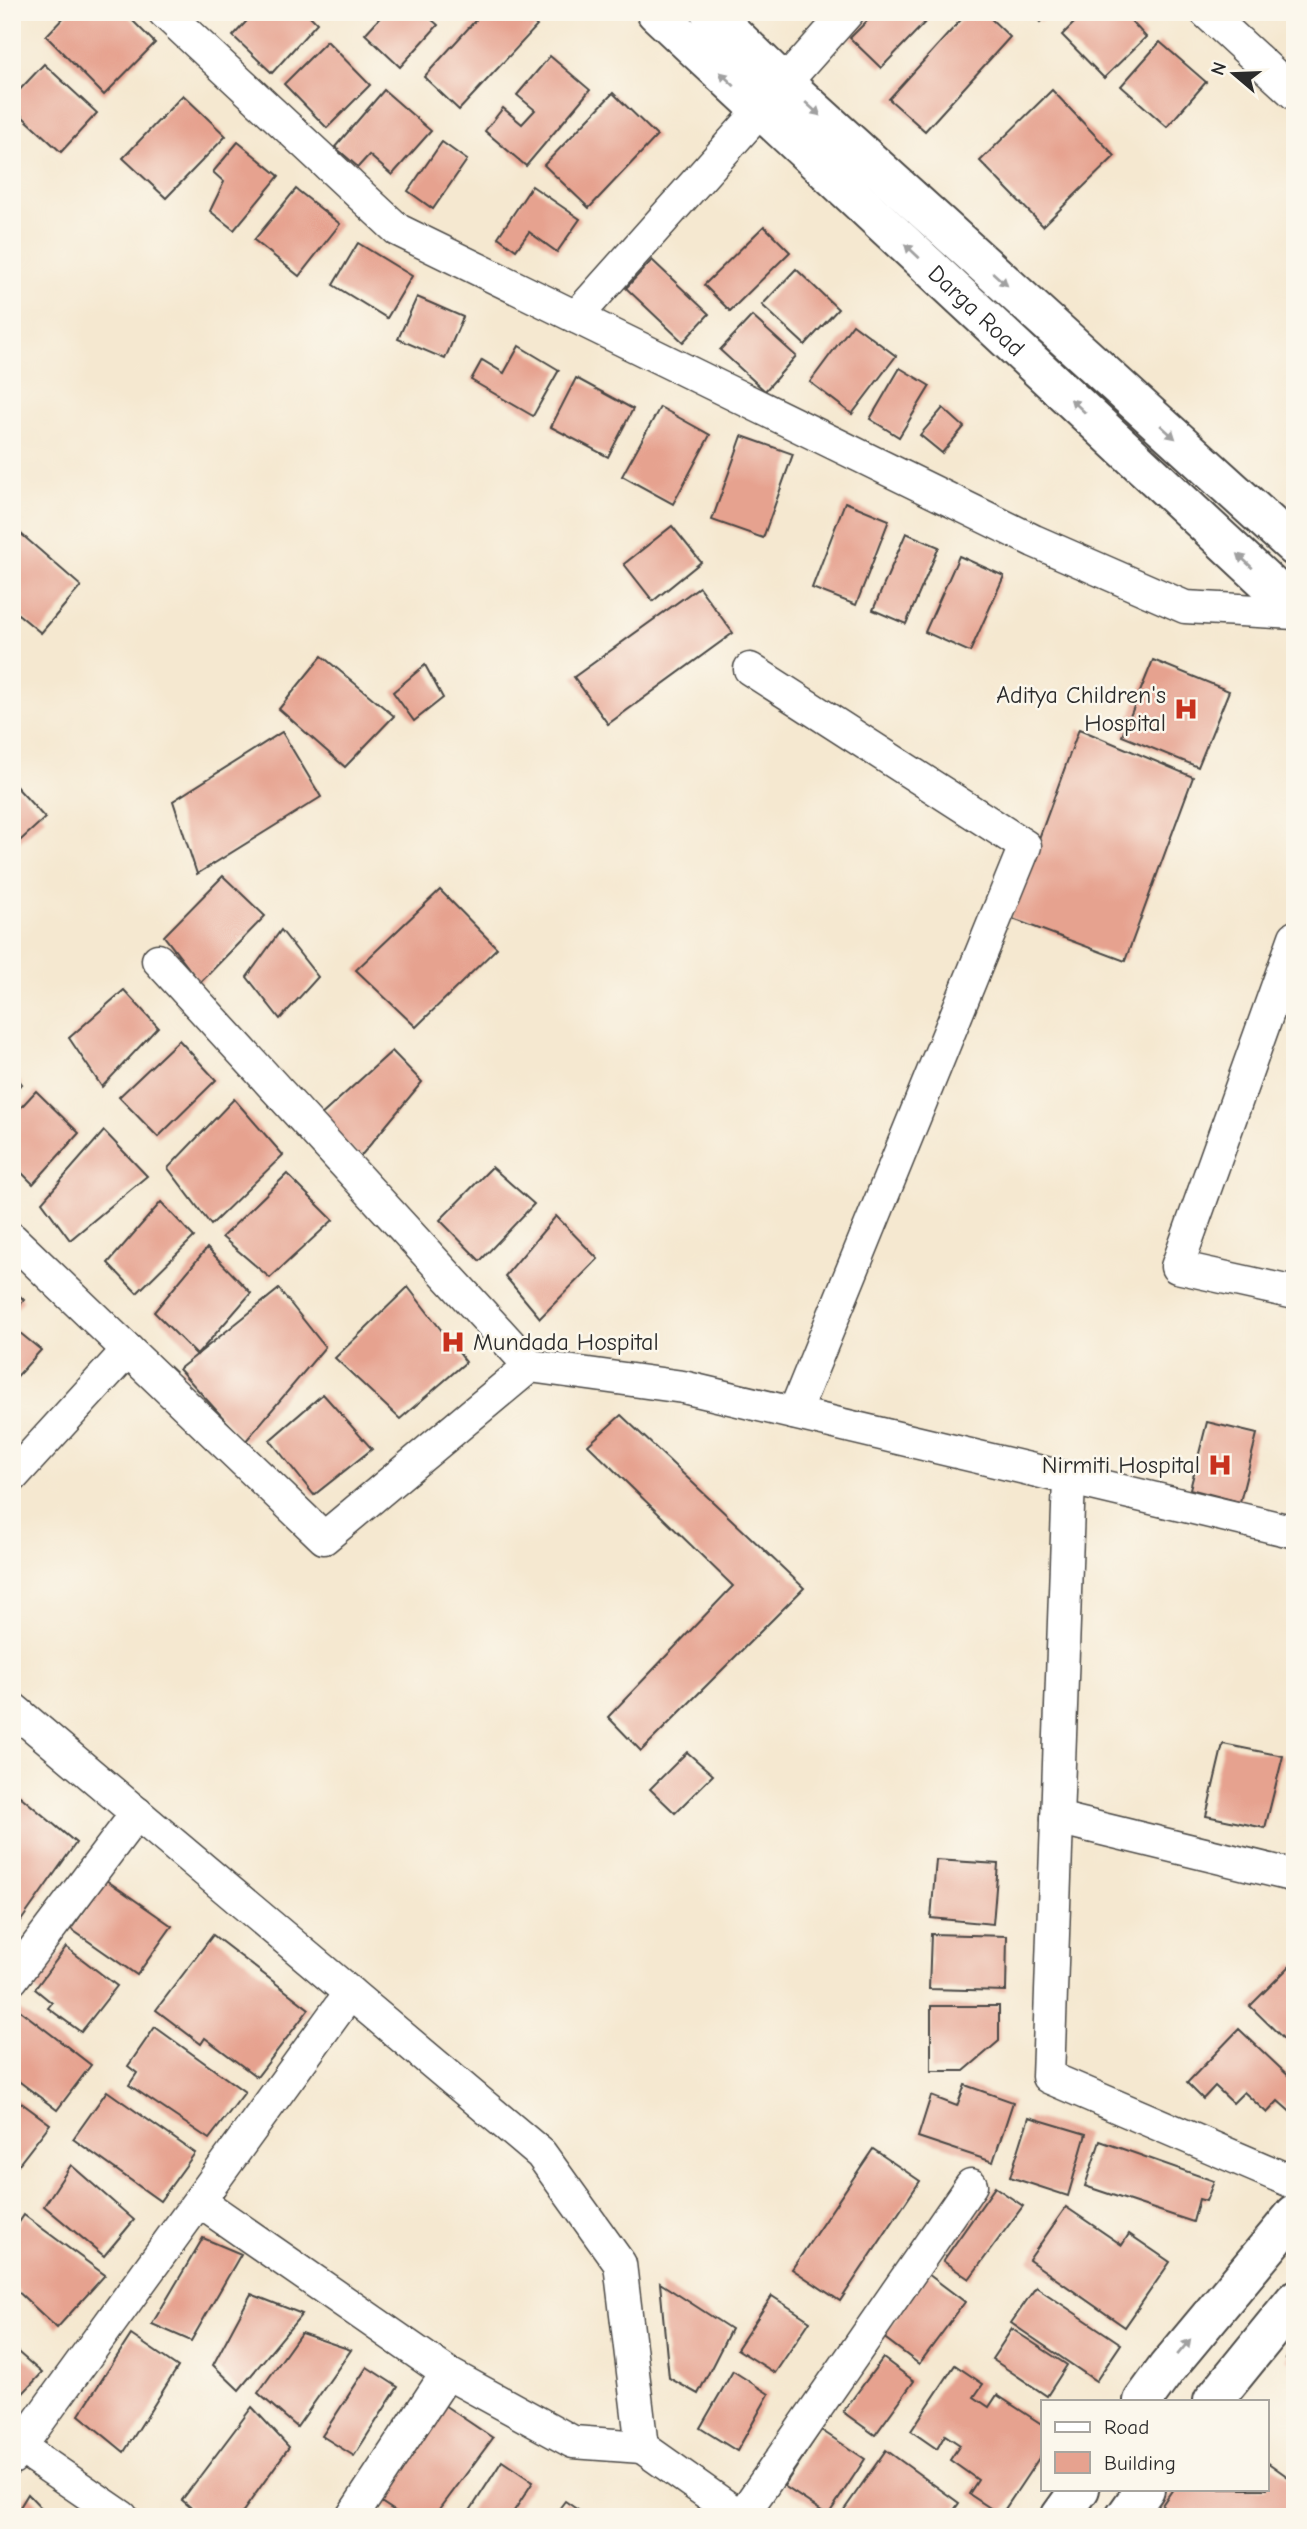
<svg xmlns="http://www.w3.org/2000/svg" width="1307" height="2529" viewBox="0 0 1307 2529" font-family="'Comic Neue',sans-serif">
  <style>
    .building { fill: #e6a28f }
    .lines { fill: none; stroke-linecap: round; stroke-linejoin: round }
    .street-casing { stroke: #494744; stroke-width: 35 }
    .secondary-casing { stroke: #494744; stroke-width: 42 }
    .street { stroke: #fff; stroke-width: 32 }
    .secondary { stroke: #fff; stroke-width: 38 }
    .oneway { fill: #a0a0a0 }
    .labels { text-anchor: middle; stroke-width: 5; stroke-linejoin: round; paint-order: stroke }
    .street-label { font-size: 24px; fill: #2b2b2b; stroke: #fbf7ec }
    .poi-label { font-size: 24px; fill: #2b2b2b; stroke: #fbf7ec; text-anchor: end }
  </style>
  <rect width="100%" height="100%" fill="#fbf7ec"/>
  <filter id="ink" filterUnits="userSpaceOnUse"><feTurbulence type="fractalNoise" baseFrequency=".0143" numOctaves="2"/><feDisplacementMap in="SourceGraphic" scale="14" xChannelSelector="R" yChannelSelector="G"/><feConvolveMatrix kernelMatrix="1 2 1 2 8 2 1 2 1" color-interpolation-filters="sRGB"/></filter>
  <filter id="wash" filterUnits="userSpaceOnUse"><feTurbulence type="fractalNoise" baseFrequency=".00686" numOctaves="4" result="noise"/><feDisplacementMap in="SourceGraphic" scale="28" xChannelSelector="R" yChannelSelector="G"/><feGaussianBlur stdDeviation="1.57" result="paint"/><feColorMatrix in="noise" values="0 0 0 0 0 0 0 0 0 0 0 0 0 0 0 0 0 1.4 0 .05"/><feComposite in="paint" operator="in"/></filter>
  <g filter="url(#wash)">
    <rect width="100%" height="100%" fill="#f5e8d0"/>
    <g id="blocks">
      <g class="building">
        <polygon points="69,12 124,12 155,43 104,95 46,36"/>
        <polygon points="255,12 306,12 317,23 272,73 233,36"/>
        <polygon points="385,12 423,12 438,25 400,67 365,34"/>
        <polygon points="483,12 523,12 537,26 459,110 424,77"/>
        <polygon points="876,12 935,12 881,68 850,38"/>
        <polygon points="968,12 984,12 1010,37 925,131 889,99"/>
        <polygon points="1031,12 1050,12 1040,22"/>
        <polygon points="1085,12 1123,12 1146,37 1104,78 1062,35"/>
        <polygon points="327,41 370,85 327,128 284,84"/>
        <polygon points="1160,42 1206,82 1167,127 1121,86"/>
        <polygon points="550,56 590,90 526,166 485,131 503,108 522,124 535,110 517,95"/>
        <polygon points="44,64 97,113 61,152 12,107 12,98"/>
        <polygon points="384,90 431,131 392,175 369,155 358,167 335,147"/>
        <polygon points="1052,90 1115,156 1043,226 980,161"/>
        <polygon points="613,93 657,136 589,208 544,165"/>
        <polygon points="183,95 226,136 166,198 123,158"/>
        <polygon points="238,142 279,176 234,230 210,211 224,182 213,172"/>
        <polygon points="442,142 467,160 433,209 408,191"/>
        <polygon points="532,186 580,219 557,252 529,232 516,250 498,237"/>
        <polygon points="296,189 340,224 299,276 254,240"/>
        <polygon points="764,226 790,252 730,311 704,285"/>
        <polygon points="358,243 412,276 387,318 333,285"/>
        <polygon points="652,260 709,314 683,342 626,288"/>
        <polygon points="796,269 838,309 805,345 762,305"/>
        <polygon points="417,297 463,317 445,359 398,339"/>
        <polygon points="752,316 796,356 765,391 720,350"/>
        <polygon points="853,324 896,356 852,414 810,382"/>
        <polygon points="519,346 559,370 533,416 471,380 482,360 504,373"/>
        <polygon points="900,368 930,386 899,437 870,419"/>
        <polygon points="576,378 633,409 608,457 551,427"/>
        <polygon points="660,407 710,435 673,504 622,476"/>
        <polygon points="943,408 964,427 942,453 920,435"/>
        <polygon points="742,436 793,454 763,538 712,520"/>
        <polygon points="845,502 889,520 856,605 812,588"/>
        <polygon points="12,526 81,586 41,633 12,609"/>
        <polygon points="672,526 701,562 653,601 624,564"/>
        <polygon points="906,533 939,547 906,624 873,610"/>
        <polygon points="959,556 1004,576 970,652 925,632"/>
        <polygon points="699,587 733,633 608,724 574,677"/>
        <polygon points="322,656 394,716 345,767 279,709"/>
        <polygon points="1153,660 1229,691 1198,767 1122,736"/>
        <polygon points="425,665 443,698 414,721 393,692"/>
        <polygon points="1079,729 1193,777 1125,961 1010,918"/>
        <polygon points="282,732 321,797 197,874 173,801"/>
        <polygon points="12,782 45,818 12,848"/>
        <polygon points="223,876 265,916 200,983 164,936"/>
        <polygon points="440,890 497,948 416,1027 356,970"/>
        <polygon points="281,930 318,977 280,1019 247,977"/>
        <polygon points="124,990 158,1027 102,1087 69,1038"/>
        <polygon points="179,1040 216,1080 158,1137 119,1097"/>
        <polygon points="392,1051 422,1082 360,1157 318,1118"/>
        <polygon points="12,1071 22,1084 12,1091"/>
        <polygon points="36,1091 79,1133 33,1184 12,1163 12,1117"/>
        <polygon points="234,1099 283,1155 211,1225 168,1168"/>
        <polygon points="104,1131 147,1176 70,1240 42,1202"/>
        <polygon points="492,1167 534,1204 480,1261 440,1220"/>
        <polygon points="287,1174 333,1220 270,1278 222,1237"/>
        <polygon points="161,1202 194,1237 137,1293 108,1263"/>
        <polygon points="556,1216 598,1259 540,1318 505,1276"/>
        <polygon points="207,1248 251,1293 197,1355 154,1312"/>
        <polygon points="408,1287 466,1362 400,1419 335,1358"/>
        <polygon points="12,1288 24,1300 12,1314"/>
        <polygon points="279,1289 325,1347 245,1442 179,1369"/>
        <polygon points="14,1328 41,1350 12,1382 12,1330"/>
        <polygon points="323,1394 372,1449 314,1495 270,1440"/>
        <polygon points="621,1415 804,1588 641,1751 608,1717 733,1586 588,1445"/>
        <polygon points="1207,1422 1257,1434 1240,1502 1190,1489"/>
        <polygon points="1223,1744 1283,1756 1265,1828 1206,1816"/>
        <polygon points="687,1752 713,1775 675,1813 650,1789"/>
        <polygon points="20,1796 76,1843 18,1925 12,1921 12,1806"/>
        <polygon points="936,1860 998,1864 993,1924 931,1918"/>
        <polygon points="106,1880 172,1926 137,1975 71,1929"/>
        <polygon points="931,1934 1007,1936 1006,1991 929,1989"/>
        <polygon points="213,1935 309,2009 257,2077 205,2038 201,2044 156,2010"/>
        <polygon points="66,1947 117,1986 81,2032 48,2008 52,2003 35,1989"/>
        <polygon points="1293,1963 1295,1964 1295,2050 1250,2006"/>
        <polygon points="931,2006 999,2006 999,2041 964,2071 931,2071"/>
        <polygon points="17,2008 91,2065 57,2110 12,2076 12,2015"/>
        <polygon points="155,2027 245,2092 209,2139 129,2085 137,2073 128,2066"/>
        <polygon points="1239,2029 1295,2082 1295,2116 1278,2101 1267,2113 1244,2092 1233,2103 1215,2086 1203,2099 1187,2083"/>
        <polygon points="965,2085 1013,2102 993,2162 918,2137 931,2096 957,2106"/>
        <polygon points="107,2091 195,2153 160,2201 73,2139"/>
        <polygon points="12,2096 50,2124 12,2173"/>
        <polygon points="1029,2117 1086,2134 1068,2196 1010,2177"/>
        <polygon points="1100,2141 1214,2181 1206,2201 1199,2199 1193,2222 1085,2186"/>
        <polygon points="873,2149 920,2181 840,2301 792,2269"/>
        <polygon points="71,2165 134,2220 104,2256 44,2206"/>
        <polygon points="995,2187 1023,2206 969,2279 943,2261"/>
        <polygon points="1066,2207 1122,2245 1129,2234 1170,2262 1125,2327 1029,2260"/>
        <polygon points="24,2215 105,2275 57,2328 12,2286 12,2233"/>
        <polygon points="203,2238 241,2254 191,2341 152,2324"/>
        <polygon points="928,2274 965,2302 919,2364 882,2336"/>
        <polygon points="660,2283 731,2329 698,2394 669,2378"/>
        <polygon points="1036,2287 1121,2344 1096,2381 1011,2323"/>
        <polygon points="251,2294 302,2314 239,2390 213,2365"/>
        <polygon points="772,2296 810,2321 775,2373 737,2349"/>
        <polygon points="1012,2329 1067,2365 1047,2396 992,2359"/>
        <polygon points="301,2333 351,2350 297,2427 258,2393"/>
        <polygon points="131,2335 178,2367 124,2452 79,2415"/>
        <polygon points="12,2347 42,2373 12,2405"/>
        <polygon points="1295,2347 1295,2365 1286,2359"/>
        <polygon points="883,2358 914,2381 875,2435 843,2412"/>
        <polygon points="955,2365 983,2384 974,2397 989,2407 997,2395 1043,2425 1043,2452 1001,2515 969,2494 978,2480 950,2460 960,2445 945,2435 937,2449 911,2431"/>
        <polygon points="367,2367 398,2387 354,2456 322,2436"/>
        <polygon points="733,2371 769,2394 737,2451 700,2428"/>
        <polygon points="444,2405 493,2438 434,2517 404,2517 378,2500"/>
        <polygon points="252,2407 289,2447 239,2517 202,2517 182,2500"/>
        <polygon points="821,2430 865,2459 828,2515 784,2486"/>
        <polygon points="886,2450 959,2503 949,2517 839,2517"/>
        <polygon points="502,2461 533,2482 510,2517 466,2517"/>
        <polygon points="1267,2462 1295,2482 1295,2517 1173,2517 1160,2508 1173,2489 1267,2489"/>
        <polygon points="28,2494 50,2517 14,2517"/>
        <polygon points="565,2501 588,2517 553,2517"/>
      </g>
    </g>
  </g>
  <g filter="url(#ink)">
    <use href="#blocks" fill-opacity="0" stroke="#494744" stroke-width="2"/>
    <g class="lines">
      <g class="street-casing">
        <g id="street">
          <polyline points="164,12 398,230 1034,541 1185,607 1295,613"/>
          <polyline points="1206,12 1295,94"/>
          <polyline points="576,317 848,12"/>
          <polyline points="750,669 1025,846 794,1413"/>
          <polyline points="1295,937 1177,1267 1295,1293"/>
          <polyline points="158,960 530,1366 683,1387 1295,1532"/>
          <polyline points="12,1239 324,1538 530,1366"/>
          <polyline points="12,1477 128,1350"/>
          <polyline points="1069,1479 1048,2077 1295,2183"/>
          <polyline points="12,1708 541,2154 620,2264 642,2447 741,2517"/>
          <polyline points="1057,1818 1295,1876"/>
          <polyline points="12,1979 137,1813"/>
          <polyline points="199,2201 447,2373 573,2442 642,2447"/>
          <polyline points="20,2447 122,2517"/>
          <polyline points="12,2458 350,1993"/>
          <polyline points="352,2517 447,2373"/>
          <polyline points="741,2517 971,2185"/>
        </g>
      </g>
      <g class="secondary-casing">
        <g id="secondary">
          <path id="s1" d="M 656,12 L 1295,608"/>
          <polyline points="710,12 771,71 1295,547"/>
          <polyline points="1143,2401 1167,2368 1295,2214"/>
          <polyline points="1213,2401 1295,2300"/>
          <polyline points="1060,2517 1080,2489"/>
          <polyline points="1125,2517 1145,2489"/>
        </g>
      </g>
      <use href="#street" class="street"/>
      <use href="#secondary" class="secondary"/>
    </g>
    <defs><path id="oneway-solid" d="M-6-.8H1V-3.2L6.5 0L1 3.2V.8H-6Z" transform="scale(1.75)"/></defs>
    <g class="oneway">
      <use href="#oneway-solid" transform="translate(727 79) rotate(-137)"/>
      <use href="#oneway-solid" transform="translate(813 109) rotate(42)"/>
      <use href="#oneway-solid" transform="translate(912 251) rotate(-137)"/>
      <use href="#oneway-solid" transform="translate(1000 279) rotate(42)"/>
      <use href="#oneway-solid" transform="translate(1078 406) rotate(-137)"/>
      <use href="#oneway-solid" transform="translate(1168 432) rotate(42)"/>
      <use href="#oneway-solid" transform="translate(1245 561) rotate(-137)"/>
      <use href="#oneway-solid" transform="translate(1184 2347) rotate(-50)"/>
    </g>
  </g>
  <defs>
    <g id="hospital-bare" transform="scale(1.89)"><path d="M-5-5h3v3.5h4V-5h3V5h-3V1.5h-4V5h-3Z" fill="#c8321e" stroke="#fbf7ec" stroke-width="2.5" paint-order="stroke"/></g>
  </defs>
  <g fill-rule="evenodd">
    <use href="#hospital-bare" x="1186" y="709"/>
    <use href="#hospital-bare" x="453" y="1342"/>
    <use href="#hospital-bare" x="1220" y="1465"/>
  </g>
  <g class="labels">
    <g class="street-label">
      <text dy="8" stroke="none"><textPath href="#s1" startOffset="438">Darga Road</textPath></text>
    </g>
    <g class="poi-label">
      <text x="1166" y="703">Aditya Children's<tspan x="1166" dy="28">Hospital</tspan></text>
      <text x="473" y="1350" text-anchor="start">Mundada Hospital</text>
      <text x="1200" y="1473">Nirmiti Hospital</text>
    </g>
  </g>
  <rect width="1307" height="2529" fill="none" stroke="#fbf7ec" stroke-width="42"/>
  <rect x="1041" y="2400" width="228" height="91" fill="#fbf7ec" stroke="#a8a59f" stroke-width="2"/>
  <rect x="1055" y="2422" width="35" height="10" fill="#ffffff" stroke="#a8a59f" stroke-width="2"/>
  <text x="1104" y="2434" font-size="21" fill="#2b2b2b">Road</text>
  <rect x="1055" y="2452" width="35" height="21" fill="#e6a28f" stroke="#a8a59f" stroke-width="2"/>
  <text x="1104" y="2470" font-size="21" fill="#2b2b2b">Building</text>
  <g transform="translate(1234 74) rotate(289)" stroke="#fbf7ec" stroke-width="5" paint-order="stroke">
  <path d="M0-5L12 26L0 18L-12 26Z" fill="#2b2b2b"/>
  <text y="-10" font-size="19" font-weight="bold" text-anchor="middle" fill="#2b2b2b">N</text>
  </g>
</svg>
